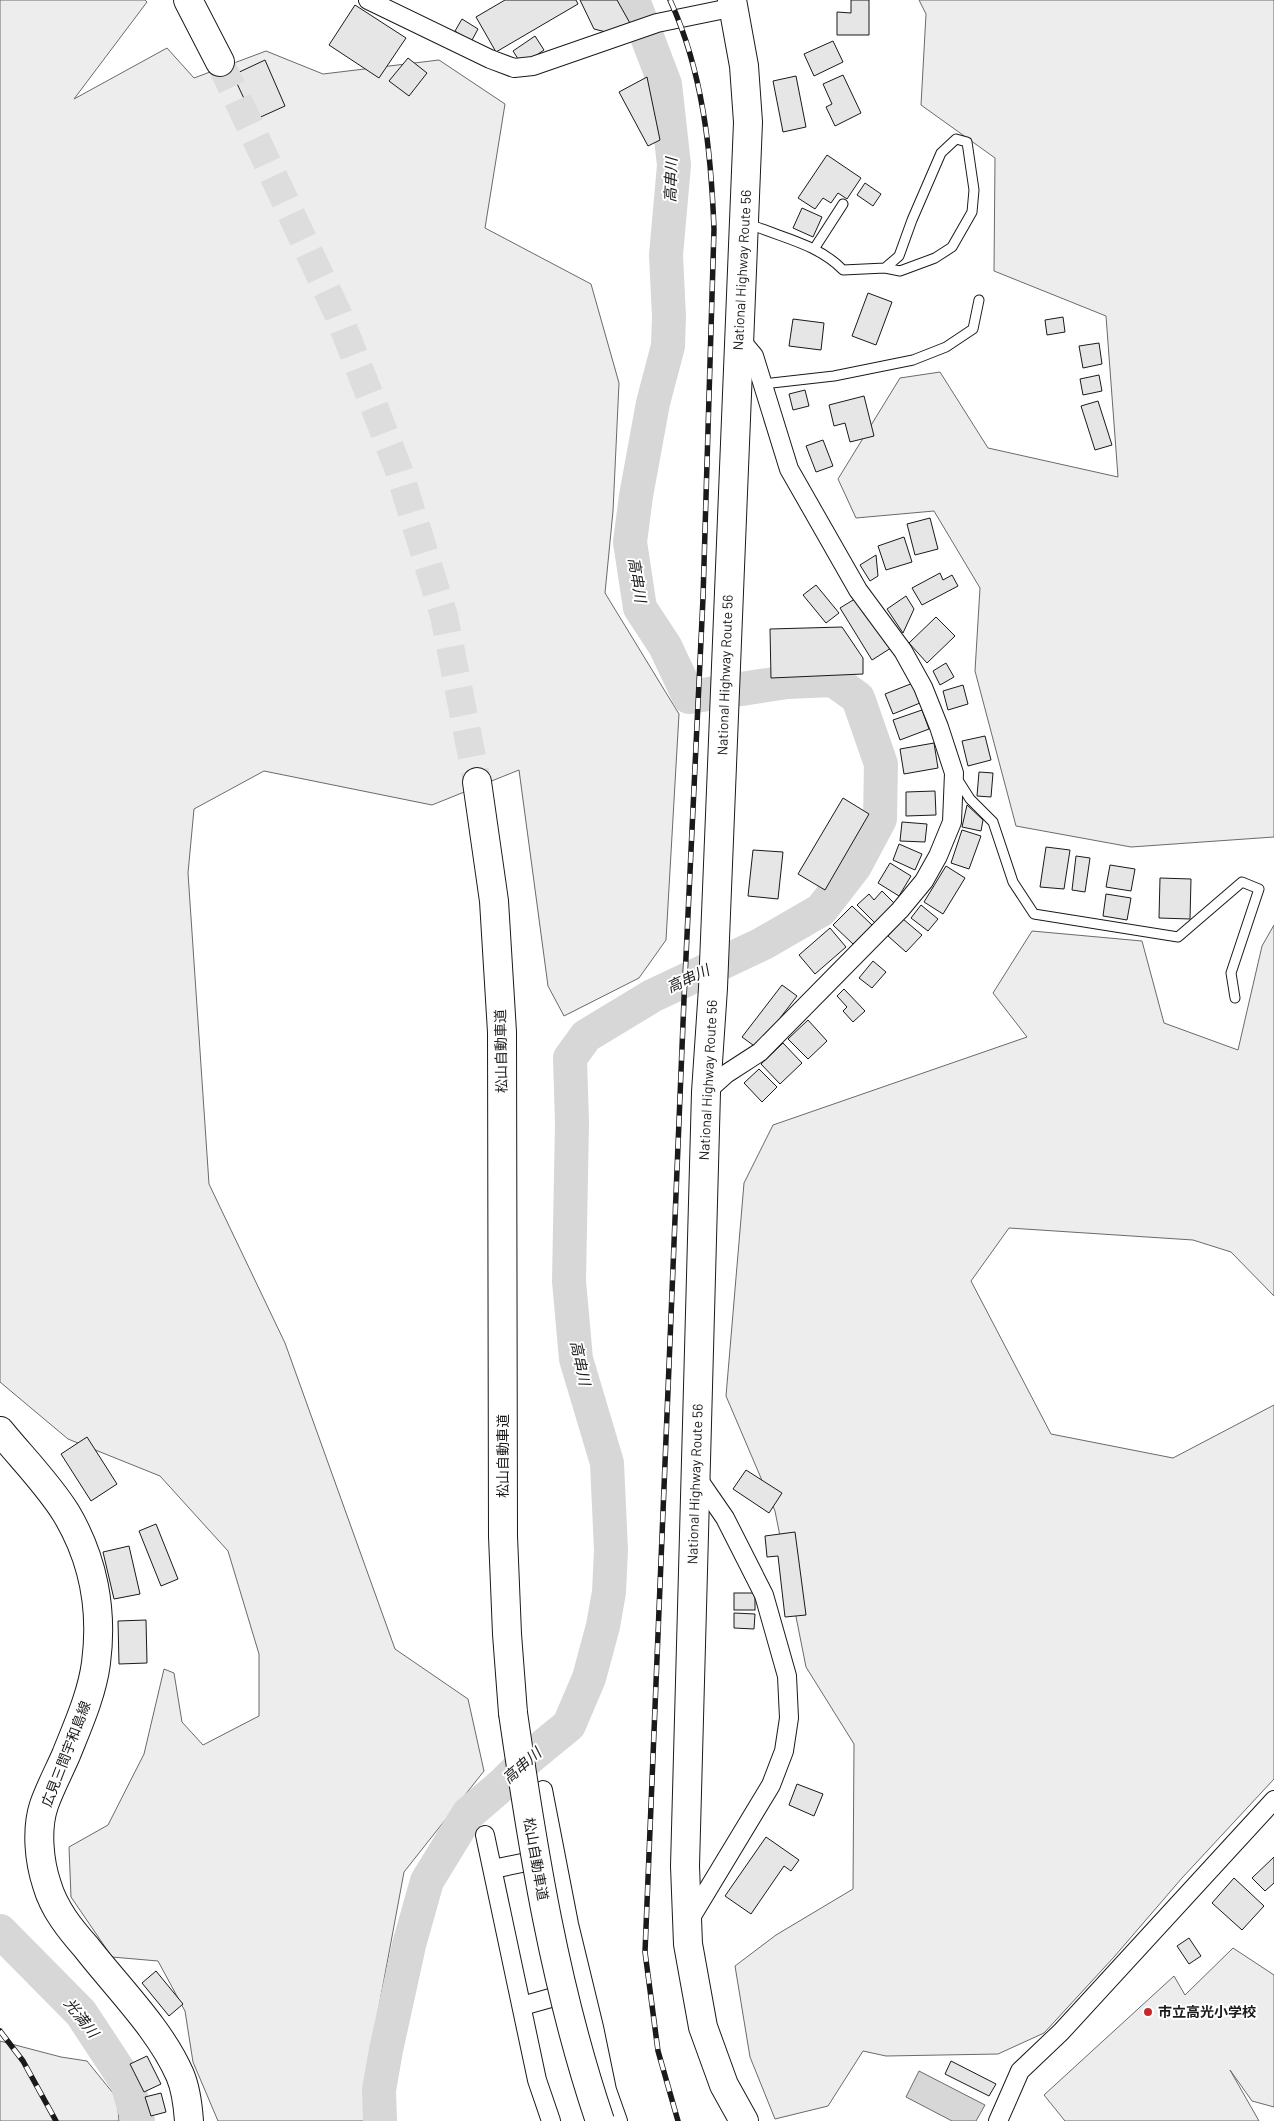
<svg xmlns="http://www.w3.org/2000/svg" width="1274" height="2121" viewBox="0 0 1274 2121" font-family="Barlow,'Noto Sans JP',sans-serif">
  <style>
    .built { fill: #ededed; stroke: #6a6a6a }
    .water { fill: #d7d7d7; stroke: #6a6a6a }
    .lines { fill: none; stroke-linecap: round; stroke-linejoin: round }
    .river { stroke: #d7d7d7; stroke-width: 34 }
    .building { fill: #e6e6e6; stroke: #1a1a1a }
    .highway-tunnel { stroke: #ddd; stroke-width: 28; stroke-dasharray: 28 14; stroke-linecap: butt }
    .lane-casing { stroke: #1a1a1a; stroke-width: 11 }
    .street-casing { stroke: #1a1a1a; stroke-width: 20 }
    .primary-casing { stroke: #1a1a1a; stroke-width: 30 }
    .highway-casing { stroke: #1a1a1a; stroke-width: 30 }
    .lane { stroke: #fff; stroke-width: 9 }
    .street { stroke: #fff; stroke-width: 18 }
    .primary { stroke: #fff; stroke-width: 28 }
    .highway { stroke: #fff; stroke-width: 28 }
    .rail-casing { stroke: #1a1a1a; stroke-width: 5.5 }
    .rail { stroke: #fff; stroke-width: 4; stroke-dasharray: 11; stroke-linecap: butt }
    .highway-bridge-casing { stroke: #1a1a1a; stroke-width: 30; stroke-linecap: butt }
    .highway-bridge { stroke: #fff; stroke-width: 28 }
    .poi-dot { fill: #c62828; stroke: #fff; stroke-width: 2 }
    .labels { text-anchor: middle; stroke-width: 4; stroke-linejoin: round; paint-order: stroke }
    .street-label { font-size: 14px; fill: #1a1a1a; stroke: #fff }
    .poi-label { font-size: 14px; font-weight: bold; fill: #1a1a1a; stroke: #fff; text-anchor: start }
    .water-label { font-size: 15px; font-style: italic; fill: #1a1a1a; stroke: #fff }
  </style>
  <rect width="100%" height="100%" fill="#fff"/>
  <g class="built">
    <polygon points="0,0 145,0 147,2 74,99 167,48 194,78 266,51 323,74 439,60 505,104 485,228 591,284 619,383 613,511 605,593 679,714 666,940 639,978 564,1016 548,986 519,770 432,805 264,771 194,809 188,873 209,1184 285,1343 395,1649 468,1699 484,1771 404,1872 378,2012 364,2121 218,2121 193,2062 185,2011 158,1961 112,1957 71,1897 69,1847 108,1825 144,1754 164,1669 174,1673 182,1722 203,1745 259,1716 259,1654 228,1551 160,1476 68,1439 0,1382"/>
    <polygon points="919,0 1274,0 1274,837 1131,847 1016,826 975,671 980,588 934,511 856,518 838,479 900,378 940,372 988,448 1118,477 1106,316 994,271 995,158 921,105 926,14"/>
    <polygon points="1274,925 1274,1296 1231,1252 1193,1240 1009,1228 971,1281 1051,1434 1173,1458 1274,1405 1274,1779 1182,1878 1114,1957 1044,2033 998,2054 886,2056 863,2051 828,2106 775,2119 750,2057 735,1966 776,1935 853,1889 854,1744 806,1667 775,1511 726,1396 744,1183 773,1125 1027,1037 993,993 1032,931 1142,941 1164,1023 1238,1050 1262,946"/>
    <polygon points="1233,1948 1274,1975 1274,2107 1252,2101 1230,2070 1259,2121 1065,2121 1044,2095 1174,1976 1185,1995"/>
    <polygon points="0,2041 61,2057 87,2061 117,2098 119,2121 0,2121"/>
  </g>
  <polygon class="water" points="919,2071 985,2105 976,2121 952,2121 906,2097"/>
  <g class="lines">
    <g class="river">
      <polyline points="0,1931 81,2013 127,2083 138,2121"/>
      <polyline points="380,2121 379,2090 386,2050 409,1945 427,1881 468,1814 503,1784 530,1757 569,1725 589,1678 603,1626 609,1592 611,1550 607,1463 576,1359 569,1281 572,1123 570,1058 586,1036 652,996 762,944 821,910 855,866 880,819 881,764 858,698 833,680 787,682 689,697 665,646 640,608 630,542 636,496 653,403 668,346 669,317 666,255 674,165 665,84 633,0"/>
    </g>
  </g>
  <g class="building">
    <polygon points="505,0 576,0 578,4 496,52 476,17"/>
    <polygon points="580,0 617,0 631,25 614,34 594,29"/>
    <polygon points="851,0 869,0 869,35 837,35 837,12 851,13"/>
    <polygon points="355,5 406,38 379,78 329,45"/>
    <polygon points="462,19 478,29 471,42 455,31"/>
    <polygon points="535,36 544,50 522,65 513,51"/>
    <polygon points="833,41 843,62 814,76 804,54"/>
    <polygon points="408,58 427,73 409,96 389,81"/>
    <polygon points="265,60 285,106 254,120 233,75"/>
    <polygon points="843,75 861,113 835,126 826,107 832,104 823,84"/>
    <polygon points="796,76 806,127 783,132 773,81"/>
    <polygon points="647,77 660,140 648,146 619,92"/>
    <polygon points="827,155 861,178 847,199 838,193 831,203 823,198 815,209 798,198"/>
    <polygon points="865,183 881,194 873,206 857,195"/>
    <polygon points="802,208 822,217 813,237 793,228"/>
    <polygon points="868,293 892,302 876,345 852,336"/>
    <polygon points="1063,317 1065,332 1047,335 1045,320"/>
    <polygon points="793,319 824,323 821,350 789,346"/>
    <polygon points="1099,343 1102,364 1083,368 1079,346"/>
    <polygon points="1099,375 1102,391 1083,395 1080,379"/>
    <polygon points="805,390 809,406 793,410 789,394"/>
    <polygon points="864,396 874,436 850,442 845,423 834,426 829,405"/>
    <polygon points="1098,401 1112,445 1095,450 1081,406"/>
    <polygon points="823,440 833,466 816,472 806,446"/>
    <polygon points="930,518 938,549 915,555 907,524"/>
    <polygon points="904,537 912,562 886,570 878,546"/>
    <polygon points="876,555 878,576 870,581 860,565"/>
    <polygon points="940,573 943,580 952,575 958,586 922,605 912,588"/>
    <polygon points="816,585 839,613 826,623 803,595"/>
    <polygon points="906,596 914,609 903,633 887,609"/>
    <polygon points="858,597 891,648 872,660 840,608"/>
    <polygon points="936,617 955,636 927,663 909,643"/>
    <polygon points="842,627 863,658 863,674 771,678 770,629"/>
    <polygon points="946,663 954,677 940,685 933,671"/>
    <polygon points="913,683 920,703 893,714 885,694"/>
    <polygon points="963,685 968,704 948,710 943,691"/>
    <polygon points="922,710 929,729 900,740 893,720"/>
    <polygon points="985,736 991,760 968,766 962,741"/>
    <polygon points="934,743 938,768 904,774 900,749"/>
    <polygon points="979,772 993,773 991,797 977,796"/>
    <polygon points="935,791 936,815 906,816 906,792"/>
    <polygon points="843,798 869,814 825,890 798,874"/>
    <polygon points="967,805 983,820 981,831 962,827"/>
    <polygon points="902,822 927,824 925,842 900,841"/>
    <polygon points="962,830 981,836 969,869 951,863"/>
    <polygon points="899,844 922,854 915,870 893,860"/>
    <polygon points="1046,847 1070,850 1064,889 1040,887"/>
    <polygon points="753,850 783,852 778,899 748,896"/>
    <polygon points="1076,856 1090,858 1085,892 1072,890"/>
    <polygon points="890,863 911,876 899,896 878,883"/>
    <polygon points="1110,865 1135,869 1131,891 1106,887"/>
    <polygon points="946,866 965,878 943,914 924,902"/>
    <polygon points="1160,878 1191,879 1190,919 1159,918"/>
    <polygon points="882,891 896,905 877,925 857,905 869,894 874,900"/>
    <polygon points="1106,894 1131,898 1127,920 1103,916"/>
    <polygon points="921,905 938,919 928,931 911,918"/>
    <polygon points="852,906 872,925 853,944 833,925"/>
    <polygon points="903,919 922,935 906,952 888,936"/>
    <polygon points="830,928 846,947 815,974 799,955"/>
    <polygon points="873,961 886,972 872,988 859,978"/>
    <polygon points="782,985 797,996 757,1048 742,1037"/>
    <polygon points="844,989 865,1011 853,1022 843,1011 847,1007 837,996"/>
    <polygon points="808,1020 827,1041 808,1059 788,1039"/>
    <polygon points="783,1043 802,1063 780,1084 761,1064"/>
    <polygon points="759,1069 777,1087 762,1102 744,1083"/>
    <polygon points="87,1437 117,1484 91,1501 61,1454"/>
    <polygon points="746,1470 782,1493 769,1513 733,1489"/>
    <polygon points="156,1524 178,1579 161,1586 139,1531"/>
    <polygon points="795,1532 806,1615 785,1617 778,1556 767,1557 765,1536"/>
    <polygon points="129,1546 140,1594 114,1599 103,1552"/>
    <rect x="734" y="1593" width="21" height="17"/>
    <polygon points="734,1613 755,1614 754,1629 734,1628"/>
    <polygon points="146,1620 147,1663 119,1664 118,1621"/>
    <polygon points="797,1784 823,1794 814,1816 789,1805"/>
    <polygon points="766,1837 799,1860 791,1871 784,1866 751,1914 725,1896"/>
    <polygon points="1274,1857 1274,1883 1265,1891 1252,1878"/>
    <polygon points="1234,1878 1264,1906 1242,1930 1212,1903"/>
    <polygon points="1189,1938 1201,1956 1189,1964 1177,1946"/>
    <polygon points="156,1971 183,2004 169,2016 142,1983"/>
    <polygon points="147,2056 161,2084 144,2092 130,2064"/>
    <polygon points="951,2061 996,2084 989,2096 945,2074"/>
    <polygon points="161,2093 166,2112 151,2116 145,2097"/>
  </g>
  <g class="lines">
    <polyline class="highway-tunnel" points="220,62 338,314 398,468 444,616 477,782"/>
    <g class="lane-casing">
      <g id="lane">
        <path d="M 748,226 L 757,227 C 787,239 820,246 843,270 L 885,268 L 899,256 L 912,220 L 941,153 L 956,139 L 967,142 L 974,190 L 972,212 L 952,247 L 935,258 L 900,271 L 885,268"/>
        <polyline points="814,249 843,204"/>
        <polyline points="763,384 834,376 913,360 946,347 973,329 979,300"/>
        <polyline points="956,777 970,799 993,822 1013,882 1034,914 1178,937 1242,882 1259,889 1231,973 1235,998"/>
      </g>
    </g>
    <g class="street-casing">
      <g id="street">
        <polyline points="368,0 490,59 514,68 533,66 657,23 735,7"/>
        <polyline points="706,1092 726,1074 760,1052 900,910 924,881 938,856 952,822 954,773 939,727 923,687 903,651 858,590 789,469 754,356 739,338"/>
        <polyline points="543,1790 569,1924 594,2027 607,2090 618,2121"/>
        <polyline points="485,1835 537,2080 551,2121"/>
        <polyline points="493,1869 546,1858"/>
        <polyline points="687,1924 771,1785 784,1751 789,1718 787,1676 764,1595 725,1518 696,1476"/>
        <polyline points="522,2006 572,1992"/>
        <polyline points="998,2121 1020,2071 1061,2032 1274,1800"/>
      </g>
    </g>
    <g class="primary-casing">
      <path id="primary" d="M 0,1431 C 22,1458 48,1484 66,1513 C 93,1558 103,1610 96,1663 C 92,1694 78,1725 66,1755 C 59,1771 50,1788 44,1805 C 36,1829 39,1861 47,1885 C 54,1909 70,1929 86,1947 C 117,1987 160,2029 180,2075 C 186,2089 188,2107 189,2121"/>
    </g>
    <g class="highway-casing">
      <g id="highway">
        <polyline points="188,0 220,62"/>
        <polyline points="732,0 744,66 748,122 713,988 706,1092 685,1866 688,1944 703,2027 724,2085 744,2121"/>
        <polyline points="477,782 494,901 502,1032 503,1536 507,1634 513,1713"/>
      </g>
    </g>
    <use href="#lane" class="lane"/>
    <use href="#street" class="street"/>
    <use href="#primary" class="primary"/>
    <use href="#highway" class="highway"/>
    <g class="rail-casing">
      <g id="rail">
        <path d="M 670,0 C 703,72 711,151 714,229 L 703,598 L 684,999 L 645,1952 L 658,2051 L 678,2121"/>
        <polyline points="0,2031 23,2061 56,2121"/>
      </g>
    </g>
    <use href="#rail" class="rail"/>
    <g class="highway-bridge-casing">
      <path id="highway-bridge" d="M 513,1713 C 533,1851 555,1988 600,2121"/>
    </g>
    <use href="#highway-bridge" class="highway-bridge"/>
  </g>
  <circle class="poi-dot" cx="1148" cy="2012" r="5"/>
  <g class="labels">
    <g class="street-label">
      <text transform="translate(742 270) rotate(-87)" y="5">National Highway Route 56</text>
      <text transform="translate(725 675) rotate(-88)" y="5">National Highway Route 56</text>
      <text transform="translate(501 1051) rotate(-91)" y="5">松山自動車道</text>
      <text transform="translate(708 1080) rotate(-87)" y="5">National Highway Route 56</text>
      <text transform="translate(503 1456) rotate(-90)" y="5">松山自動車道</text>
      <text transform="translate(695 1484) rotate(-88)" y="5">National Highway Route 56</text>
      <text transform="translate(66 1754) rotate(-69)" y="5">広見三間宇和島線</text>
      <text transform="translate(536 1859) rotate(80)" y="5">松山自動車道</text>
    </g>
    <g class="poi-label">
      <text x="1158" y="2017">市立高光小学校</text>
    </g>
    <g class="water-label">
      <text transform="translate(671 180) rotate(-88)" y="5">高串川</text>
      <text transform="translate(637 580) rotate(81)" y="5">高串川</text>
      <text transform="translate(688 979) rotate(-25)" y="5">高串川</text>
      <text transform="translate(580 1363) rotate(78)" y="5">高串川</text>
      <text transform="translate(522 1766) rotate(-41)" y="5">高串川</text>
      <text transform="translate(81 2018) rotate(52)" y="5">光満川</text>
    </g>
  </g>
</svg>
